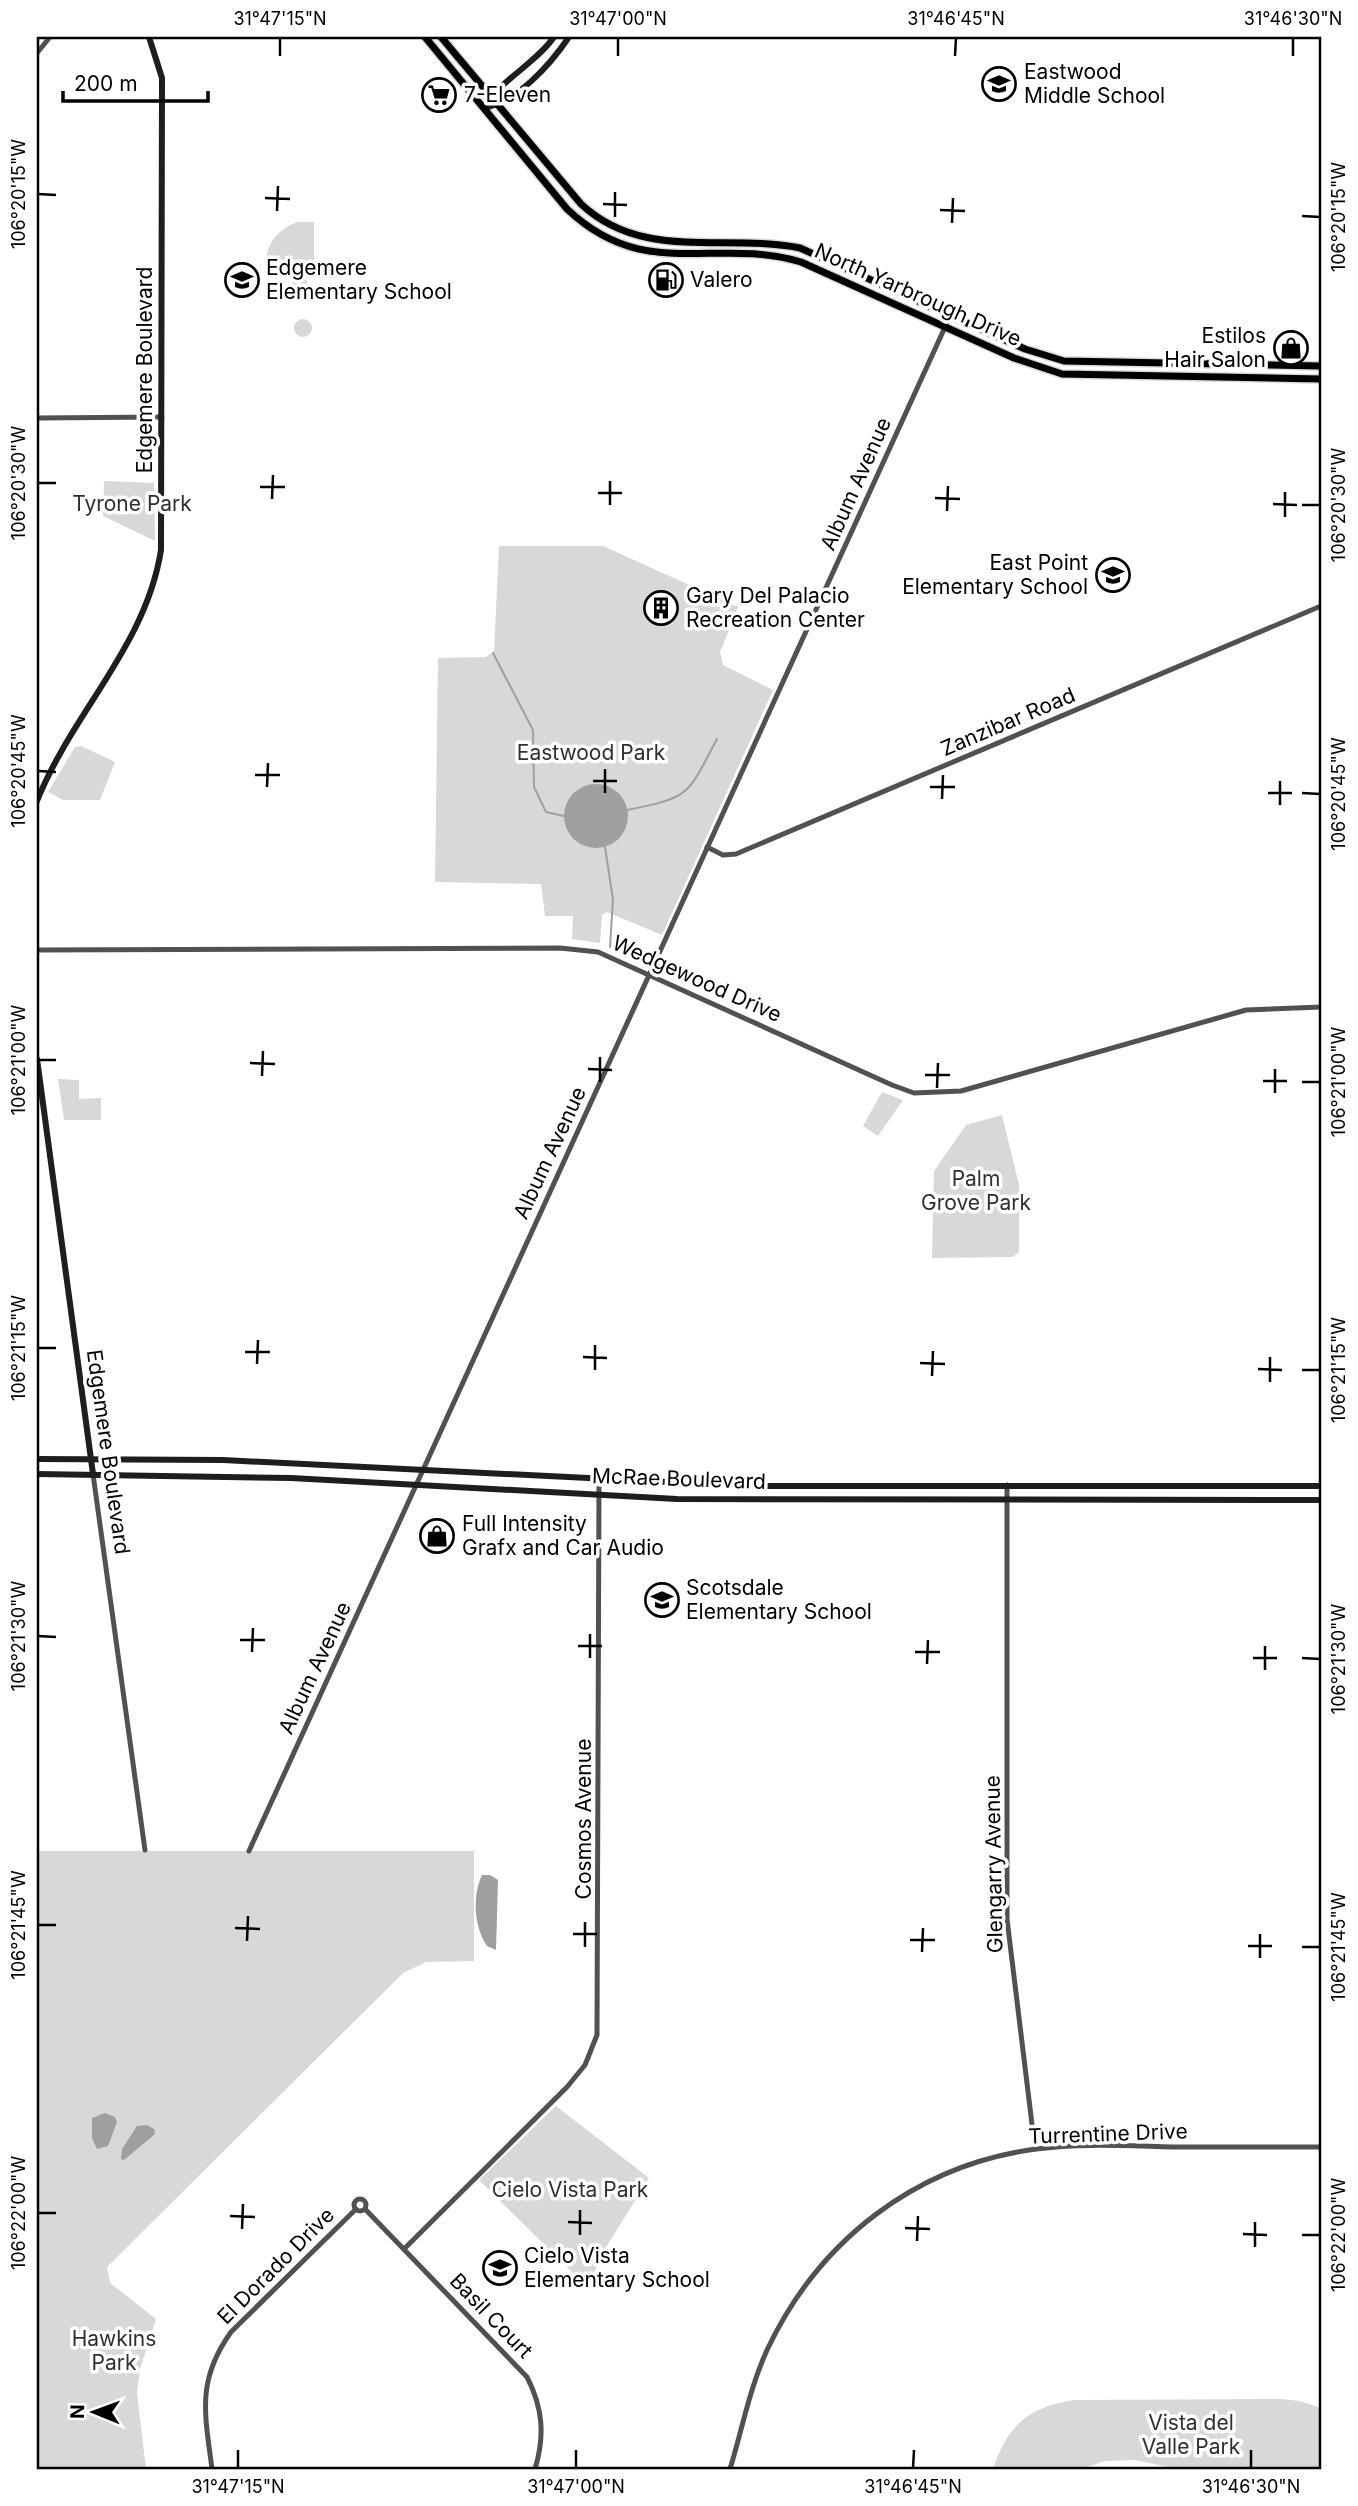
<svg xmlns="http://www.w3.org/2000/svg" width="1358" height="2506" viewBox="0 0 1358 2506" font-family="Inter,sans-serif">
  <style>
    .green { fill: #d8d8d8 }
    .water { fill: #9f9f9f }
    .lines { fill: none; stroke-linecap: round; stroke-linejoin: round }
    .stream { stroke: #9f9f9f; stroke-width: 2 }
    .primary-casing { stroke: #dbdbdb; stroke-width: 10 }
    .tertiary { stroke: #515151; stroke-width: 5 }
    .secondary { stroke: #1e1e1e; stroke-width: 6 }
    .primary { stroke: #000; stroke-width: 7 }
    .ticks { fill: none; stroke: #000; stroke-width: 2.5 }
    .labels { text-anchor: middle; stroke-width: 7; stroke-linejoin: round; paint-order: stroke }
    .poi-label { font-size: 21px; fill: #000; stroke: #fff; text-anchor: start }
    .street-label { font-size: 21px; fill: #000; stroke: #fff }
    .park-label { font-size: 21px; fill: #2f2f2f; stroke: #fff }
    .neatline { fill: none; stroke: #000; stroke-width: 2.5 }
    .ticks-label { font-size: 18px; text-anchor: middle; fill: #000 }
  </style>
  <rect width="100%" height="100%" fill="#fff"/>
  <g class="green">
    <path d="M 297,222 L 314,222 L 314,269 L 311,272 L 265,273 C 264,248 273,232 297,222 Z"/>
    <circle cx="300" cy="285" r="8"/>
    <circle cx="303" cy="328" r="9"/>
    <polygon points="104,481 154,483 155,541 103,516"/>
    <polygon points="499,546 603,546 738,607 720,652 723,665 773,690 662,935 607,912 602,915 600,943 572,939 573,916 545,916 541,884 435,882 438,658 486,657 494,651"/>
    <polygon points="81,746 115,762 100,800 63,800 48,792 75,747"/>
    <polygon points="58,1079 79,1080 79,1099 101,1098 101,1120 64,1120"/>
    <polygon points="882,1092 903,1100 878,1136 863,1126"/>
    <polygon points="1002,1115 1019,1185 1019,1252 1013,1257 932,1258 934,1171 966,1125"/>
    <polygon points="37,1851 474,1851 474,1961 426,1962 403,1973 107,2267 110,2283 156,2319 140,2369 137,2393 146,2469 37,2469"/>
    <polygon points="556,2106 649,2178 608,2244 587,2287 479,2180"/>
    <path d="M 1281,2399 L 1300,2401 L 1321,2408 L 1321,2469 L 1177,2469 L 1135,2460 L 1105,2461 L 1082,2469 L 993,2469 C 1008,2424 1029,2407 1074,2400 Z"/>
  </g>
  <g class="water">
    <circle cx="596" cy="816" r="32"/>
    <path d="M 482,1875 L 490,1875 L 498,1880 L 496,1950 L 487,1946 C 474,1927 472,1896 482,1875 Z"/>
    <polygon points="105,2113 115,2117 117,2122 108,2146 97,2149 92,2138 92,2118"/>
    <polygon points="147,2125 154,2129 155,2134 124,2160 121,2159 122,2149 137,2126"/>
  </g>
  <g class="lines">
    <g class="stream">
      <polyline points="493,653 533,730 534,787 546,812 564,816"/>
      <path d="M 627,810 C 692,797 687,795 717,739"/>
      <polyline points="605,847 613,900 610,947"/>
    </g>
    <g class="primary-casing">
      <g id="primary">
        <path d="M 425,37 L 567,209 C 645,283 714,236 801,262 L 1014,358 L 1062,374 L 1321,379"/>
        <path d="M 441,37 L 581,204 C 643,262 725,233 800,248 L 1025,349 L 1064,361 L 1321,366"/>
      </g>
    </g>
    <g class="tertiary">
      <polyline points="37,53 50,37"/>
      <polyline points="37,418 162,417"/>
      <polyline points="707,847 723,855 736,854 1321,606"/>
      <polyline points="37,950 560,948 598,952 892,1085 914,1093 961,1091 1246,1010 1321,1007"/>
      <polyline points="93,1474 145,1850"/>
      <polyline points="1007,1485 1007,1919 1035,2149"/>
      <polyline points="249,1851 951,314"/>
      <circle cx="360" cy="2205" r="6"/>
      <path d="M 365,2209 L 527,2377 C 543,2408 545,2436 535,2469"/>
      <polyline points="404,2249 567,2087 585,2065 597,2035 599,1480"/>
      <path d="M 212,2469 C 205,2414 196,2381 231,2332 L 356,2209"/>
      <path d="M 730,2469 C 742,2430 750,2386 768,2348 C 820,2239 917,2165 1036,2149 C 1080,2143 1128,2146 1173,2147 C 1223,2147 1272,2147 1321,2147"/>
    </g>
    <g class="secondary">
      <path d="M 484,108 C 518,101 550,65 569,37"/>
      <path d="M 484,108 C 500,80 535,64 554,37"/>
      <path d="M 37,801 C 72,713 146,646 161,550 L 162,78 L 149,37"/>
      <polyline points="37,1059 93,1474"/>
      <polyline points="37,1459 223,1460 749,1486 1321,1486"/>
      <polyline points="37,1474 291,1478 677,1499 1321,1500"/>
    </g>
    <use href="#primary" class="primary"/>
  </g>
  <path class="ticks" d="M 280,56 L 280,38M 618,56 L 618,38M 955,56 L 956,38M 1293,56 L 1293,38M 38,194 L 56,195M 265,198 L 290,199M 603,204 L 627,205M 940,210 L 965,211M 277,211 L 278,186M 1302,216 L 1320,217M 615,217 L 615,192M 952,223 L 953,198M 38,483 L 56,483M 260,487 L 285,487M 598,493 L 622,493M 935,498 L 960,499M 272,499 L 273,475M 1273,504 L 1297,505M 610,505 L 610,481M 1302,505 L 1320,505M 947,511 L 948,486M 1285,517 L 1285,492M 38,771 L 56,772M 255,775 L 280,775M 593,781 L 617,781M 267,787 L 268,763M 930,787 L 955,787M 605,793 L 605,769M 1268,793 L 1292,793M 1302,793 L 1320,794M 942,799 L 943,775M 1280,805 L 1280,781M 38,1060 L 56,1060M 250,1063 L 275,1064M 588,1069 L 612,1070M 925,1075 L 950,1075M 262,1076 L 263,1051M 1263,1081 L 1287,1081M 600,1082 L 600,1057M 1302,1082 L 1320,1082M 937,1088 L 938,1063M 1275,1093 L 1275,1069M 38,1348 L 56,1348M 245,1352 L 270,1352M 583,1357 L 607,1358M 920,1363 L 945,1364M 257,1364 L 258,1340M 1258,1369 L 1282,1370M 595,1370 L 595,1345M 1302,1370 L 1320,1370M 932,1376 L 933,1351M 1270,1382 L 1270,1357M 38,1636 L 56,1637M 240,1640 L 265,1640M 578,1646 L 602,1646M 252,1652 L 253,1628M 915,1652 L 940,1652M 590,1658 L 590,1634M 1253,1658 L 1277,1658M 1302,1658 L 1320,1659M 927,1664 L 928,1640M 1265,1670 L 1265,1646M 38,1925 L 56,1925M 235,1928 L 260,1929M 573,1934 L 597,1934M 910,1940 L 935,1940M 247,1941 L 248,1916M 1248,1946 L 1272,1946M 585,1947 L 585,1922M 1302,1947 L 1320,1947M 922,1952 L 923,1928M 1260,1958 L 1260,1934M 38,2213 L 56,2213M 230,2216 L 255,2217M 568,2222 L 592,2223M 905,2228 L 930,2229M 242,2229 L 243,2204M 1243,2234 L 1267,2235M 580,2235 L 580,2210M 1302,2235 L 1320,2235M 917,2241 L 918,2216M 1255,2247 L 1255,2222M 238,2468 L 238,2450M 576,2468 L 576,2450M 913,2468 L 914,2450M 1251,2468 L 1251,2450"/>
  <defs>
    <g id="school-ring" transform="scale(1.75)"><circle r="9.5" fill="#fff" stroke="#000" stroke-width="1.5"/><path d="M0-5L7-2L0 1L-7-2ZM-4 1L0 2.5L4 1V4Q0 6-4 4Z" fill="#000"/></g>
    <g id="supermarket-ring" transform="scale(1.75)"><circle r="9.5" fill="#fff" stroke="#000" stroke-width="1.5"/><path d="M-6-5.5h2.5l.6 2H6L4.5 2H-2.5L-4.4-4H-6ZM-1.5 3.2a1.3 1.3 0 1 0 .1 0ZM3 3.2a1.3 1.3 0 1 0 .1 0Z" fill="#000"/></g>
    <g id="fuel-ring" transform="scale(1.75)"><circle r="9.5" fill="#fff" stroke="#000" stroke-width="1.5"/><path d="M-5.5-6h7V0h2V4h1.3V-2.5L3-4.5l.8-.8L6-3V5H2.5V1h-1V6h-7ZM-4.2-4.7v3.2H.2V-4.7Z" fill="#000"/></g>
    <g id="shop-ring" transform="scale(1.75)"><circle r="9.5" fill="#fff" stroke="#000" stroke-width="1.5"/><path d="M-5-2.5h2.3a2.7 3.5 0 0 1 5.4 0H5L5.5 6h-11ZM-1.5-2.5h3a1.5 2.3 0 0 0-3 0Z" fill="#000"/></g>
    <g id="building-ring" transform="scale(1.75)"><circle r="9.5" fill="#fff" stroke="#000" stroke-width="1.5"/><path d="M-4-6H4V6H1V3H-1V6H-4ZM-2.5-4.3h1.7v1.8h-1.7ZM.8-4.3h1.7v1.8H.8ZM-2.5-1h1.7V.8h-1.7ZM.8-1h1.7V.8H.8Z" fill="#000"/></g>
  </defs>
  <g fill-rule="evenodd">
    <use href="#school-ring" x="999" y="84"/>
    <use href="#supermarket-ring" x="439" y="95"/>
    <use href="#school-ring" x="242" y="280"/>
    <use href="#fuel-ring" x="666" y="280"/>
    <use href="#shop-ring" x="1291" y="348"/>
    <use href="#school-ring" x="1113" y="575"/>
    <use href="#building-ring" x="661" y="608"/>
    <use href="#shop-ring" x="437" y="1536"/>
    <use href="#school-ring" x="662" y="1600"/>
    <use href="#school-ring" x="500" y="2268"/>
  </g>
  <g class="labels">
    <g class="poi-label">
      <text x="1024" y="79">Eastwood<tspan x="1024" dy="24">Middle School</tspan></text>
      <text x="464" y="102">7-Eleven</text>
      <text x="266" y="275">Edgemere<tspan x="266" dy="24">Elementary School</tspan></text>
      <text x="690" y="287">Valero</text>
      <text x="1266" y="343" text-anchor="end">Estilos<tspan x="1266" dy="24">Hair Salon</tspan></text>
      <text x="1088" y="570" text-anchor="end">East Point<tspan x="1088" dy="24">Elementary School</tspan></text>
      <text x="686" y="603">Gary Del Palacio<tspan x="686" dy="24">Recreation Center</tspan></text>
      <text x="462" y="1531">Full Intensity<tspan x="462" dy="24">Grafx and Car Audio</tspan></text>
      <text x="686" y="1595">Scotsdale<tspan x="686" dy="24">Elementary School</tspan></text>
      <text x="524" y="2263">Cielo Vista<tspan x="524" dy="24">Elementary School</tspan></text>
    </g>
    <g class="street-label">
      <text transform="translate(918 295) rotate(24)" y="7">North Yarbrough Drive</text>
      <text transform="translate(145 370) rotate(-90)" y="7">Edgemere Boulevard</text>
      <text transform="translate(856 484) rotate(-66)" y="7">Album Avenue</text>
      <text transform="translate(1008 722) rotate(-23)" y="7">Zanzibar Road</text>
      <text transform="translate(697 979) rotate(24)" y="7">Wedgewood Drive</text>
      <text transform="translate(550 1153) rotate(-65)" y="7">Album Avenue</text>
      <text transform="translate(108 1452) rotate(82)" y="7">Edgemere Boulevard</text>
      <text transform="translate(679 1479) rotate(2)" y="7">McRae Boulevard</text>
      <text transform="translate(315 1668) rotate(-65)" y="7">Album Avenue</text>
      <text transform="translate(584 1819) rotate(-90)" y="7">Cosmos Avenue</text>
      <text transform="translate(994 1864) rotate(-91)" y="7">Glengarry Avenue</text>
      <text transform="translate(1108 2134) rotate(-2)" y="7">Turrentine Drive</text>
      <text transform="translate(276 2266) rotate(-45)" y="7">El Dorado Drive</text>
      <text transform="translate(491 2316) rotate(46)" y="7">Basil Court</text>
    </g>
    <g class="park-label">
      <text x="132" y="511">Tyrone Park</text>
      <text x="591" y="760">Eastwood Park</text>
      <text x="976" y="1186">Palm<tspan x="976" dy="24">Grove Park</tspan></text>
      <text x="570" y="2197">Cielo Vista Park</text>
      <text x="114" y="2346">Hawkins<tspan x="114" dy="24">Park</tspan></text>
      <text x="1191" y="2430">Vista del<tspan x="1191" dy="24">Valle Park</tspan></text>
    </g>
  </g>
  <rect width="1358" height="2506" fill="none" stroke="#ffffff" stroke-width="77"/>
  <g transform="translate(94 2412) rotate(271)" stroke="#ffffff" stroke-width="5" paint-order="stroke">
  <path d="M0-5L12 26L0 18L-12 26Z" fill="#000000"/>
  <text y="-10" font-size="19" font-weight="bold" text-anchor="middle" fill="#000000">N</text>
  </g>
  <path d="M63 91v10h145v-10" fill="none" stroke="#000000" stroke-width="3.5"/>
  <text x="74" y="91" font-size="21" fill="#000000" stroke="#ffffff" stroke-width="5" paint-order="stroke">200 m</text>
  <rect x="38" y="38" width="1282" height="2430" class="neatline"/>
  <g class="ticks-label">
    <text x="280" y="25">31°47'15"N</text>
    <text x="618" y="25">31°47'00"N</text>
    <text x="956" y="25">31°46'45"N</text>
    <text x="1293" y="25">31°46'30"N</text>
    <text transform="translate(19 194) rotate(-90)" y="6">106°20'15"W</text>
    <text transform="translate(1339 217) rotate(-90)" y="6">106°20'15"W</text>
    <text transform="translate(19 483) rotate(-90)" y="6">106°20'30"W</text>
    <text transform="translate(1339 505) rotate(-90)" y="6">106°20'30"W</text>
    <text transform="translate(19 771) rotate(-90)" y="6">106°20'45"W</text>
    <text transform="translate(1339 794) rotate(-90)" y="6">106°20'45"W</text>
    <text transform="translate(19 1060) rotate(-90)" y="6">106°21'00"W</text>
    <text transform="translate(1339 1082) rotate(-90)" y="6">106°21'00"W</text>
    <text transform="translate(19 1348) rotate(-90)" y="6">106°21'15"W</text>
    <text transform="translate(1339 1370) rotate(-90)" y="6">106°21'15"W</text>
    <text transform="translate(19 1636) rotate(-90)" y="6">106°21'30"W</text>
    <text transform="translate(1339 1659) rotate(-90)" y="6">106°21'30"W</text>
    <text transform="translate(19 1925) rotate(-90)" y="6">106°21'45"W</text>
    <text transform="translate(1339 1947) rotate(-90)" y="6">106°21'45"W</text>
    <text transform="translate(19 2213) rotate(-90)" y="6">106°22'00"W</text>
    <text transform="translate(1339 2235) rotate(-90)" y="6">106°22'00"W</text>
    <text x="238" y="2493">31°47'15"N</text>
    <text x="576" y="2493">31°47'00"N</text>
    <text x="913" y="2493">31°46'45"N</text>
    <text x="1251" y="2493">31°46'30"N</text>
  </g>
</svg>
